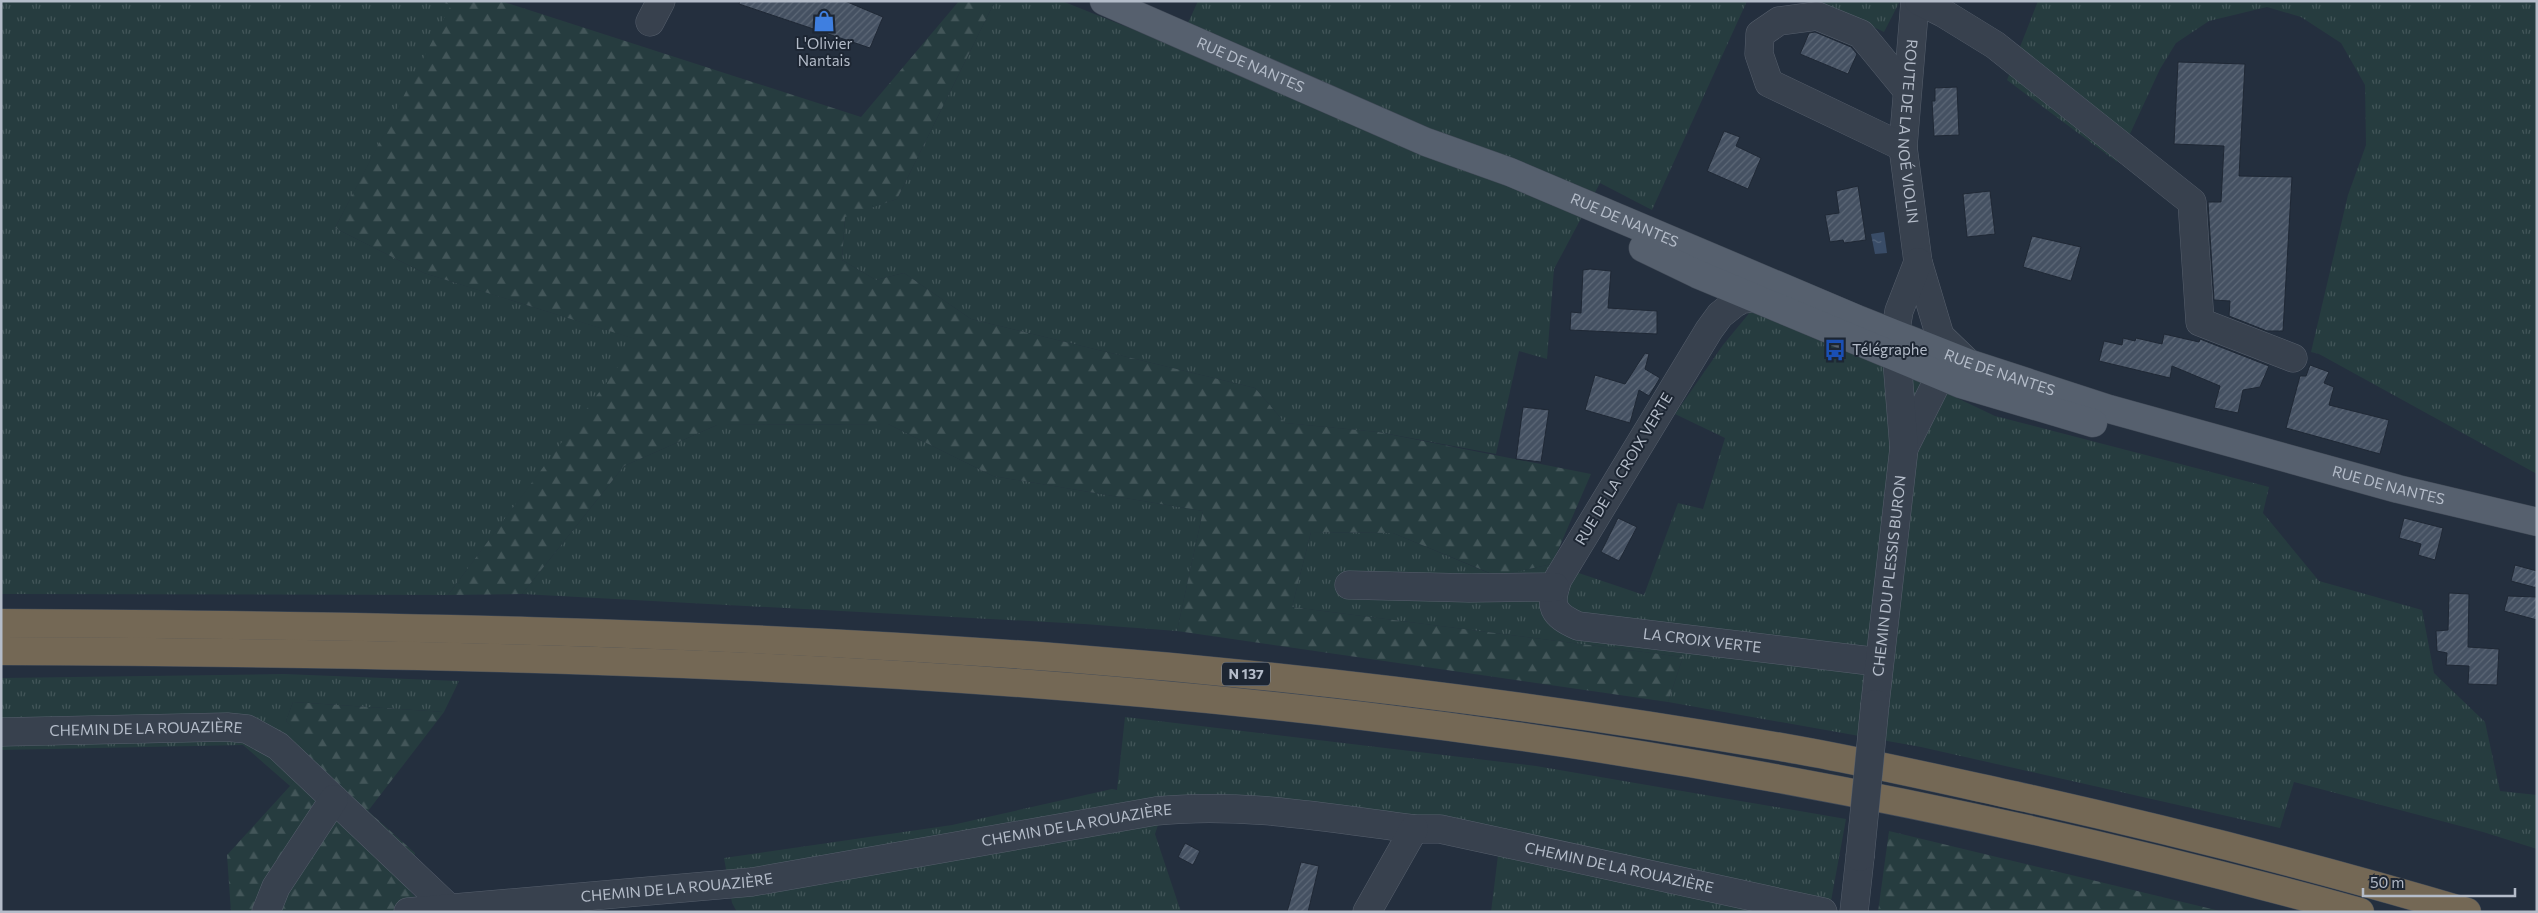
<svg xmlns="http://www.w3.org/2000/svg" width="2538" height="913" viewBox="0 0 2538 913" font-family="Commissioner,sans-serif">
  <style>
    .grass { fill: url(#grass-tufts) }
    .forest { fill: url(#forest-firs) }
    .water { fill: url(#water-ripples) }
    .building { fill: url(#building-hatch); stroke: #1f2835 }
    .lines { fill: none; stroke-linecap: round; stroke-linejoin: round }
    .minor-casing { stroke: #565f6c; stroke-width: 29 }
    .major-casing { stroke: #414a57; stroke-width: 29 }
    .highway-casing { stroke: #434c59; stroke-width: 29 }
    .minor { stroke: #38414e; stroke-width: 28 }
    .major { stroke: #56606e; stroke-width: 28 }
    .highway { stroke: #746855; stroke-width: 28 }
    .minor-bridge-casing { stroke: #565f6c; stroke-width: 29; stroke-linecap: butt }
    .minor-bridge { stroke: #38414e; stroke-width: 28 }
    .labels { text-anchor: middle; stroke-width: 4; stroke-linejoin: round; paint-order: stroke }
    .shield { fill: #1d2633; stroke: #878f9c; stroke-width: 1 }
    .shield-label { font-size: 14px; font-weight: bold; fill: #b4bcc9 }
    .poi-label { font-size: 15px; fill: #b4bcc9; stroke: #1d2633 }
    .street-label { font-size: 15px; fill: #b4bcc9; stroke: #1d2633 }
  </style>
  <defs>
    <pattern id="grass-tufts" width="24" height="20" patternUnits="userSpaceOnUse" patternTransform="scale(1.25)"><rect width="24" height="20" fill="#263c3f"/><path d="M3 7l-1-3M5 7V3M7 7l1-3M15 17l-1-3M17 17v-4M19 17l1-3" fill="none" stroke="#435659"/></pattern>
    <pattern id="forest-firs" width="22" height="20" patternUnits="userSpaceOnUse" patternTransform="scale(1.25)"><rect width="22" height="20" fill="#263c3f"/><path d="M5 1l3.5 6h-7zM16 11l3.5 6h-7z" fill="#435659"/></pattern>
    <pattern id="water-ripples" width="26" height="14" patternUnits="userSpaceOnUse" patternTransform="scale(1.25)"><rect width="26" height="14" fill="#394c67"/><path d="M2 4q2-2 4 0t4 0M15 11q2-2 4 0t4 0" fill="none" stroke="#53647b"/></pattern>
    <pattern id="building-hatch" width="6" height="6" patternUnits="userSpaceOnUse" patternTransform="scale(1.25)"><rect width="6" height="6" fill="#455162"/><path d="M-1 1l2-2M0 6l6-6M5 7l2-2" fill="none" stroke="#5d6877"/></pattern>
  </defs>
  <rect width="100%" height="100%" fill="#242f3e"/>
  <g class="grass">
    <polygon points="1,1 437,1 452,5 335,228 424,273 639,340 448,595 1,594"/>
    <polygon points="995,1 1062,1 1177,47 1198,1 1747,1 1652,210 1600,183 1554,269 1547,359 1519,351 1496,454 1378,432 1285,423 1255,388 971,319 904,273 876,280 842,260 845,216 897,199"/>
    <polygon points="1819,1 1900,1 1884,32"/>
    <polygon points="2038,1 2537,1 2537,474 2319,354 2311,352 2348,195 2366,145 2365,85 2341,43 2301,17 2267,7 2209,21 2176,43 2160,69 2117,162 2007,80"/>
    <polygon points="1751,311 1854,349 1995,416 2269,487 2263,513 2319,581 2422,610 2434,673 2485,722 2500,791 2537,795 2537,849 2483,832 2294,782 2280,828 1921,747 1668,702 1683,657 1292,607 1311,532 1393,533 1496,576 1552,564 1644,595 1678,503 1703,509 1725,438 1675,414 1723,345"/>
    <polygon points="888,424 993,476 1203,511 1177,631 1084,624 522,594 624,466 717,425"/>
    <polygon points="284,674 459,681 444,712 293,702 286,721 313,750 290,786 243,745 1,750 1,678"/>
    <polygon points="1125,717 1536,766 1846,819 1829,912 1491,912 1501,831 1167,798 1155,834 1181,912 737,912 732,903 724,858 952,825 1112,789 1117,790"/>
  </g>
  <g class="forest">
    <polygon points="437,1 501,1 861,117 959,1 995,1 897,199 845,217 842,260 876,280 904,273 971,319 1255,388 1285,423 1378,432 1591,474 1552,564 1497,576 1393,533 1311,532 1292,607 1683,657 1668,702 1177,631 1203,511 993,476 888,424 717,425 624,466 522,594 448,595 638,340 424,273 335,228 451,5"/>
    <polygon points="293,702 444,712 368,811 415,853 409,890 428,912 231,912 227,855 290,786 312,751 286,721"/>
    <polygon points="1889,831 2224,912 1878,912"/>
  </g>
  <polygon class="water" points="1884,232 1887,253 1875,254 1871,234"/>
  <g class="building">
    <polygon points="740,1 845,1 883,17 870,48 739,4"/>
    <polygon points="1815,32 1851,47 1857,54 1848,74 1800,54 1809,33"/>
    <polygon points="2178,62 2245,64 2239,176 2292,177 2283,331 2267,331 2229,316 2230,301 2214,300 2208,202 2221,202 2224,146 2174,144"/>
    <polygon points="1957,87 1959,135 1934,136 1932,101 1935,101 1935,88"/>
    <polygon points="1724,131 1740,137 1736,146 1761,158 1748,189 1707,171"/>
    <polygon points="1858,186 1866,240 1844,243 1843,240 1830,242 1825,215 1839,213 1836,191"/>
    <polygon points="1990,191 1995,234 1967,237 1963,194"/>
    <polygon points="2032,236 2081,247 2071,281 2023,267"/>
    <polygon points="1590,269 1611,271 1608,308 1657,311 1657,334 1570,330 1571,312 1581,313 1583,270"/>
    <polygon points="2164,334 2199,342 2200,339 2269,366 2260,387 2243,390 2238,413 2214,408 2220,386 2172,366 2170,378 2099,361 2104,341 2122,345 2123,338 2135,341 2136,338 2162,344"/>
    <polygon points="1645,353 1649,354 1645,369 1660,378 1649,396 1639,390 1630,423 1585,410 1595,375 1625,384"/>
    <polygon points="2310,365 2329,372 2324,383 2334,387 2329,405 2389,420 2380,454 2286,428 2300,376 2306,376"/>
    <polygon points="1523,407 1549,410 1541,462 1516,459"/>
    <polygon points="1618,518 1637,527 1619,561 1601,552"/>
    <polygon points="2404,518 2443,528 2435,560 2418,555 2421,544 2399,538"/>
    <polygon points="2515,565 2537,571 2537,588 2511,581"/>
    <polygon points="2449,593 2469,594 2468,647 2499,649 2497,685 2468,684 2469,666 2446,665 2447,653 2437,651 2436,631 2448,630"/>
    <polygon points="2508,596 2537,597 2537,620 2504,611"/>
    <polygon points="1185,843 1200,851 1193,865 1178,857"/>
    <polygon points="1301,862 1319,866 1308,912 1287,912"/>
  </g>
  <g class="lines">
    <g class="minor-casing">
      <g id="minor">
        <path id="s1" d="M 1915,1 L 1903,147 L 1918,262 L 1940,336 L 1968,363"/>
        <polyline points="1919,1 1943,13 1995,45 2192,202 2200,322 2293,358"/>
        <polyline points="650,22 661,1"/>
        <polyline points="1903,147 1769,83 1759,54 1760,34 1779,21 1817,16 1861,34 1907,90"/>
        <path id="s2" d="M 1754,298 L 1743,299 L 1735,303 L 1720,315 L 1709,330 L 1558,579 C 1548,606 1553,615 1578,626 L 1879,662"/>
        <polyline points="1904,448 1938,380 1936,353"/>
        <polyline points="1349,585 1469,588 1555,587"/>
        <path id="s3" d="M 1875,704 L 1904,448 L 1895,335 L 1899,311 L 1918,262"/>
        <path id="s4" d="M 1,732 L 227,727 L 247,729 L 278,746 L 448,907"/>
        <polyline points="266,912 276,887 334,799"/>
        <path id="s5" d="M 408,912 L 752,882 L 1156,811 C 1243,802 1328,818 1414,829 L 1440,829 L 1823,912"/>
        <polyline points="1367,912 1414,829"/>
        <polyline points="1854,912 1860,857"/>
      </g>
    </g>
    <g class="major-casing">
      <g id="major">
        <path id="s6" d="M 1104,1 L 1426,142 L 1510,172 L 1857,319 L 1968,363 L 2109,409 L 2398,489 L 2537,522"/>
        <polyline points="1643,248 1697,274 1961,384 2093,423"/>
      </g>
    </g>
    <g class="highway-casing">
      <g id="highway">
        <path d="M 1,623 C 356,625 711,631 1065,658 C 1311,677 1555,708 1798,750 C 1876,764 1953,782 2031,799 C 2177,832 2323,869 2467,912"/>
        <path d="M 1,651 C 455,653 912,662 1363,716 C 1700,756 2033,822 2360,912"/>
      </g>
    </g>
    <use href="#minor" class="minor"/>
    <use href="#major" class="major"/>
    <use href="#highway" class="highway"/>
    <g class="minor-bridge-casing">
      <polyline id="minor-bridge" points="1860,857 1875,704"/>
    </g>
    <use href="#minor-bridge" class="minor-bridge"/>
  </g>
  <defs>
    <g id="shop-bare" transform="scale(1.725)"><path d="M-5-2.5h2.3a2.7 3.5 0 0 1 5.4 0H5L5.5 6h-11ZM-1.5-2.5h3a1.5 2.3 0 0 0-3 0Z" fill="#3f7fe0" stroke="#1d2633" stroke-width="2.5" paint-order="stroke"/></g>
    <g id="bus-bare" transform="scale(1.725)"><path d="M-5-6H5V4H4V6H2V4H-2V6H-4V4H-5ZM-3.5-4V0h7V-4ZM-3.5 1.2v1.5H-2V1.2ZM2 1.2v1.5H3.5V1.2Z" fill="#1a4fb4" stroke="#1d2633" stroke-width="2.5" paint-order="stroke"/></g>
  </defs>
  <g fill-rule="evenodd">
    <use href="#shop-bare" x="824" y="21"/>
    <use href="#bus-bare" x="1835" y="350"/>
  </g>
  <g class="labels">
    <rect class="shield" x="1222" y="662.5" width="48" height="23" rx="4"/>
    <g class="shield-label">
      <text x="1246" y="679">N 137</text>
    </g>
    <g class="poi-label">
      <text x="824" y="49">L'Olivier<tspan x="824" dy="17">Nantais</tspan></text>
      <text x="1852" y="355" text-anchor="start">Télégraphe</text>
    </g>
    <g class="street-label">
      <text dy="5" stroke="none"><textPath href="#s6" startOffset="160">RUE DE NANTES</textPath></text>
      <text dy="5" stroke="none"><textPath href="#s1" startOffset="131">ROUTE DE LA NOÉ VIOLIN</textPath></text>
      <text dy="5" stroke="none"><textPath href="#s6" startOffset="565">RUE DE NANTES</textPath></text>
      <text dy="5" stroke="none"><textPath href="#s6" startOffset="970">RUE DE NANTES</textPath></text>
      <text transform="translate(1624 469) rotate(-59)" y="5">RUE DE LA CROIX VERTE</text>
      <text dy="5" stroke="none"><textPath href="#s6" startOffset="1375">RUE DE NANTES</textPath></text>
      <text dy="5" stroke="none"><textPath href="#s3" startOffset="129">CHEMIN DU PLESSIS BURON</textPath></text>
      <text dy="5" stroke="none"><textPath href="#s2" startOffset="534">LA CROIX VERTE</textPath></text>
      <text dy="5" stroke="none"><textPath href="#s4" startOffset="145">CHEMIN DE LA ROUAZIÈRE</textPath></text>
      <text dy="5" stroke="none"><textPath href="#s5" startOffset="675">CHEMIN DE LA ROUAZIÈRE</textPath></text>
      <text dy="5" stroke="none"><textPath href="#s5" startOffset="1224">CHEMIN DE LA ROUAZIÈRE</textPath></text>
      <text dy="5" stroke="none"><textPath href="#s5" startOffset="270">CHEMIN DE LA ROUAZIÈRE</textPath></text>
    </g>
  </g>
  <rect width="2538" height="913" fill="none" stroke="#b4bcc9" stroke-width="5"/>
  <path d="M2363 888v8h152v-8" fill="none" stroke="#b4bcc9" stroke-width="2.5"/>
  <text x="2370" y="888" font-size="15" fill="#b4bcc9" stroke="#1d2633" stroke-width="4" paint-order="stroke">50 m</text>
</svg>
